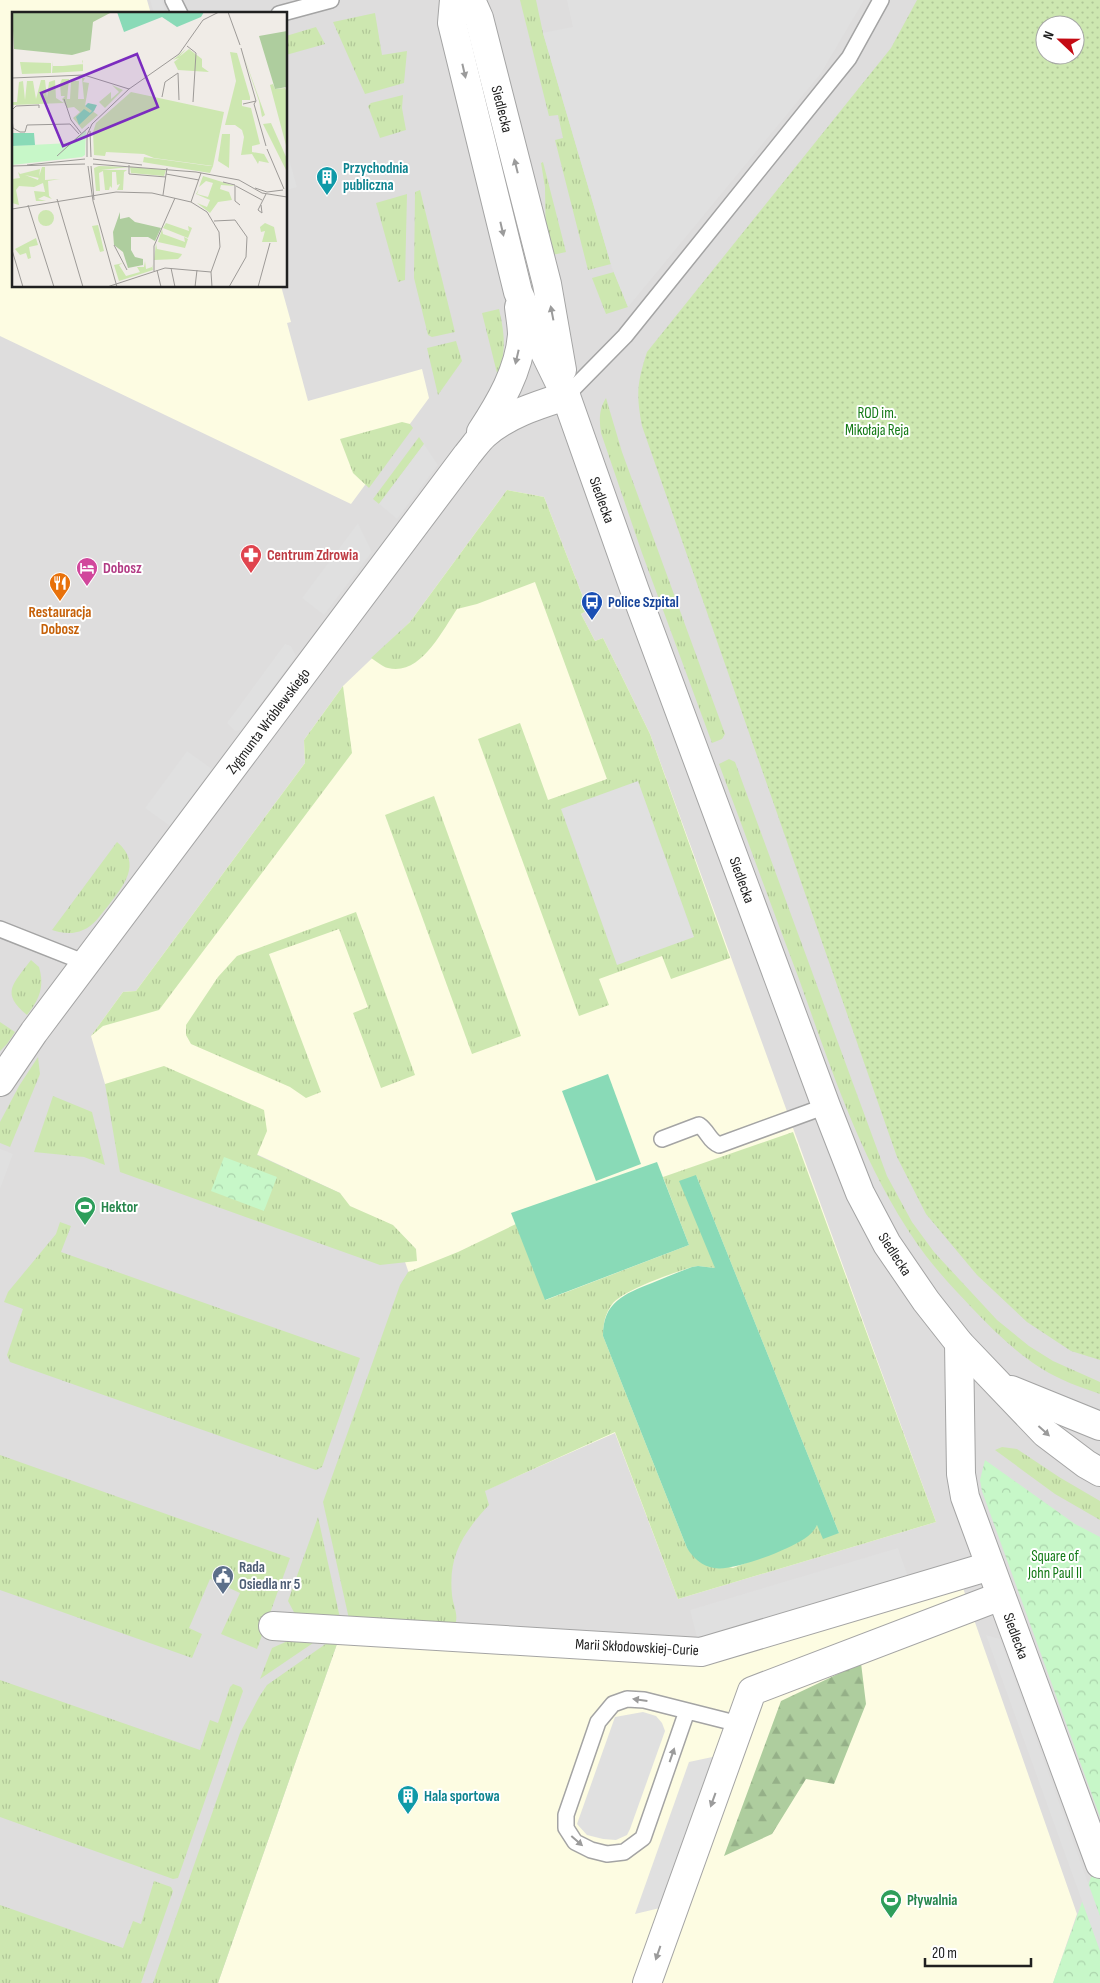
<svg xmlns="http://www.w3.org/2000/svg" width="1100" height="1983" viewBox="0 0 1100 1983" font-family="'Sofia Sans Condensed',sans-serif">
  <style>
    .residential { fill: #dedddd; fill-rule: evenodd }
    .education { fill: #fdfce2 }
    .grass { fill: url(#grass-tufts); fill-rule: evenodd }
    .forest { fill: url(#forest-firs) }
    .park { fill: url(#park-crowns) }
    .garden { fill: url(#garden-dots); fill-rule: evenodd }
    .pitch { fill: #89dab7 }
    .parking { fill: #e0e0e0 }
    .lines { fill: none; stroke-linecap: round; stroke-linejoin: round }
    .lane-casing { stroke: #a4a4a4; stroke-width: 18 }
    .street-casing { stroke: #a4a4a4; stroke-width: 30 }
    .lane { stroke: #fff; stroke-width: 15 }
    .street { stroke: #fff; stroke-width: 28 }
    .oneway { fill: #9b9b9b }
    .labels { text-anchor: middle; stroke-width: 4; stroke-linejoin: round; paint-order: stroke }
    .street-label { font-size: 15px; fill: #202020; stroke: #fff }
    .culture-label { font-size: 15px; font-weight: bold; fill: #0d838f; stroke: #fff; text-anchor: start }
    .park-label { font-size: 15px; fill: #127915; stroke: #fff }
    .health-label { font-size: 15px; font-weight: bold; fill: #be3a42; stroke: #fff; text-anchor: start }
    .hotel-label { font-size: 15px; font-weight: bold; fill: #b23c85; stroke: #fff; text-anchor: start }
    .transit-label { font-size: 15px; font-weight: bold; fill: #164399; stroke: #fff; text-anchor: start }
    .food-label { font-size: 15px; font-weight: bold; fill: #c56008; stroke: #fff }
    .leisure-label { font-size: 15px; font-weight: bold; fill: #27864d; stroke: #fff; text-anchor: start }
    .service-label { font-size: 15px; font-weight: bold; fill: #4e5e75; stroke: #fff; text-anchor: start }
    .inset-road { fill: none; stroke: #9d9a97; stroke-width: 1 }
    .view { fill: #7b2cbf; fill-opacity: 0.15; stroke: #7b2cbf; stroke-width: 2.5 }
    .inset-edge { fill: none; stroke: #202020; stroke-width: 2.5 }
  </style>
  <defs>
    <pattern id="grass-tufts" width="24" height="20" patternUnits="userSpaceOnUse" patternTransform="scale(1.25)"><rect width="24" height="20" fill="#cde7b0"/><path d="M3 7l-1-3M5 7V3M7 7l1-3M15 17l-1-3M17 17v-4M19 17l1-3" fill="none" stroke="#b0c697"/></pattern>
    <pattern id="forest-firs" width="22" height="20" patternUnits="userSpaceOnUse" patternTransform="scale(1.25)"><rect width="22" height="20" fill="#aecd9e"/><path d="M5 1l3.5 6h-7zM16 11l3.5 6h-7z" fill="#95b088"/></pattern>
    <pattern id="park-crowns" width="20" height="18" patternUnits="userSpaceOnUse" patternTransform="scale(1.25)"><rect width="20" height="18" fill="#c7f7c8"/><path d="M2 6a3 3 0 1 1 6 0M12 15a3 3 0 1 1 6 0" fill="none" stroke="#abd3ac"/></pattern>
    <pattern id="garden-dots" width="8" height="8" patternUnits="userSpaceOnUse" patternTransform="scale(1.25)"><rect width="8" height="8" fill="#cde7b0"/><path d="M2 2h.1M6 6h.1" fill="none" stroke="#b0c697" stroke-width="1.8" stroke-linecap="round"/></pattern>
  </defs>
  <rect width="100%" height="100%" fill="#f0ece7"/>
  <path class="residential" d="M 0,0 L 1100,0 L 1100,1983 L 0,1983 ZM 14,14 L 286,14 L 286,286 L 14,286 ZM 1045,25 L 1075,25 L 1075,55 L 1045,55 Z"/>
  <g class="education">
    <polygon points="0,0 147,0 151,14 14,14 14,286 281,286 291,322 287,323 308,401 422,369 429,398 351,504 0,336"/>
    <polygon points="507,490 544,497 588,610 581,614 595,641 603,638 650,734 936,1522 678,1599 615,1433 484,1491 394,1230 345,1208 340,1193 105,1084 91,1036 123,992 136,991 305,763 304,740 343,686 410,622"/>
    <polygon points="963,1588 1077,1914 1053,1983 218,1983 337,1644 700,1666"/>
  </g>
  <g class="grass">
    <polygon points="520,0 536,0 543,33 611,264 588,270 555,140 563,138 558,115 549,116"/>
    <polygon points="375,13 382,55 407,51 404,83 365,94 333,22"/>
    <polygon points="316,27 325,44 286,55 286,36"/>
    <polygon points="403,95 402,108 406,130 380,138 368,106 371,103"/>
    <polygon points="543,162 566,252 548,256 546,248 545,187 541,163"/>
    <polygon points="420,190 455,332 432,337 428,335 414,278 415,192"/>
    <polygon points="407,194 405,280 398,282 376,203"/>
    <polygon points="614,272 628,307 606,314 592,278"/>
    <path d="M 499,309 C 505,335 506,351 498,377 L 482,313 Z"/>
    <polygon points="456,341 462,361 438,395 427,348"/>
    <path d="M 606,398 L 622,452 L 725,734 L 722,739 L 712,743 L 642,553 L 601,433 C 599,420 599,409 606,398 Z"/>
    <polygon points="402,422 410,424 413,428 369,488 353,473 340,439"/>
    <polygon points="419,437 424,444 379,504 373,499"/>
    <path d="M 507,490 L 544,497 L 588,610 L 581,614 L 595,641 L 603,638 L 650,734 L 730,958 L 671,979 L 662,956 L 599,979 L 609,1005 L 579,1016 L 478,739 L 520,723 L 548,800 L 607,779 L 535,582 L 477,604 L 457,609 C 442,631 421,676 388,668 C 383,667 376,661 371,658 L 410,622 Z"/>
    <polygon points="343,686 352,753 159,1010 103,1026 91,1036 123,992 136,991 305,763 304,740"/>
    <path d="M 729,759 L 735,762 L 887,1176 L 912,1222 L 934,1252 L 997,1320 L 1029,1346 L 1053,1361 L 1100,1382 L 1100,1394 C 1087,1389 1073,1385 1061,1379 C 1026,1363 998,1335 972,1308 C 956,1291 940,1274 926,1256 C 865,1174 833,1074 799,979 C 772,908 746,836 719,764 Z"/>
    <polygon points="434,796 521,1036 472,1054 385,815"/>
    <path d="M 117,842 C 143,864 123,886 108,906 C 100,915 94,926 83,930 C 72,935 62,933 52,930 Z"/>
    <polygon points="356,912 415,1075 381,1088 353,1013 368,1007 339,929 269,954 321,1092 306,1098 290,1087 191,1044 186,1035 186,1025 218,977 237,956"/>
    <path d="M 31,960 L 39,967 C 45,987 39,1000 27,1015 C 0,993 13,984 31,960 Z"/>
    <polygon points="0,1022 15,1032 7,1044 0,1051"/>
    <polygon points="38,1057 40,1074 10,1147 0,1143 0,1122 19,1086"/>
    <polygon points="164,1066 264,1110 267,1131 257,1155 340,1193 350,1206 393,1225 416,1249 417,1261 380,1265 120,1172 105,1084"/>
    <polygon points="53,1096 92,1112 105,1165 84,1157 34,1152"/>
    <path d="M 793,1132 L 936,1522 L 678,1599 L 615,1432 L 485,1491 L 489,1505 C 463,1533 448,1556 452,1595 C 453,1606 459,1614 455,1625 L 349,1619 L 323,1502 L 400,1285 L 408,1272 L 458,1252 L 516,1224 L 546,1300 L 689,1245 L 663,1177 ZM 696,1175 L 839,1533 L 817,1525 L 789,1546 L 733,1568 L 696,1559 L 687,1548 L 603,1336 C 603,1324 605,1313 613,1303 C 626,1289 673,1273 692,1267 L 698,1266 L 715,1268 Z"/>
    <polygon points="60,1222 71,1226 61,1252 360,1358 322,1467 316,1470 10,1362 7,1355 23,1309 4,1302 8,1292 56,1234"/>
    <polygon points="1002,1447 1017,1449 1059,1477 1100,1501 1100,1520 1055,1494 995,1450"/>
    <polygon points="0,1455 290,1558 257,1649 221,1634 240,1593 210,1579 189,1628 202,1634 192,1658 0,1590"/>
    <polygon points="318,1517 340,1618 296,1616 288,1601"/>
    <polygon points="290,1640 316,1641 260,1679 272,1648"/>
    <polygon points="327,1643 337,1644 218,1983 153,1983 240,1733 259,1697 267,1685"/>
    <polygon points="0,1680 200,1750 210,1720 218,1723 230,1687 233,1684 241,1687 243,1691 178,1878 173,1879 0,1817"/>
    <polygon points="154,1881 171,1887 173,1891 141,1983 0,1983 0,1905 123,1948 133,1921 141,1924"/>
  </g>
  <polygon class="forest" points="861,1663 866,1704 834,1784 806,1779 772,1834 724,1856 781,1701"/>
  <g class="park">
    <polygon points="224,1157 277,1177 264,1211 211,1191"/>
    <polygon points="985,1460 1075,1524 1100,1537 1100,1817 982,1491 980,1480"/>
    <polygon points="1100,1852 1100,1983 1053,1983"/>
  </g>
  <path class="garden" d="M 917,0 L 1100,0 L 1100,1360 L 1071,1351 L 1027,1322 L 977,1275 L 926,1214 L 897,1157 L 642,426 C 636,394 637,383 647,352 L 891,48 ZM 1045,25 L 1075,25 L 1075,55 L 1045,55 Z"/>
  <g class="pitch">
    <polygon points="608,1074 641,1164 596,1181 562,1091"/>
    <polygon points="657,1162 689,1245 545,1300 511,1213"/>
    <path d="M 696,1175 L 839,1533 L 823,1539 L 817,1525 C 814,1531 810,1535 804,1539 C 788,1550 732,1572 714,1568 C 702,1566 693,1558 687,1548 L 603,1336 C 603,1302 624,1294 652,1283 C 665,1278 678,1272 692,1267 L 698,1266 L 715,1268 L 679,1181 Z"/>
  </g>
  <g class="parking">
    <polygon points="150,0 162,0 166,14 154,14"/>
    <polygon points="567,0 864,0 821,73 628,307 612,268 543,33 573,27"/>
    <polygon points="286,148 297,187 286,190"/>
    <polygon points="424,444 438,465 397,519 379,504"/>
    <polygon points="358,523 372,552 324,615 302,598"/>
    <polygon points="285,644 291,646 296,656 241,730 235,731 227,723"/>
    <polygon points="187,751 212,769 170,826 145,808"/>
    <polygon points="638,781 694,937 617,965 561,809"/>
    <polygon points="0,1149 13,1154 0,1189"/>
    <polygon points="898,1548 908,1577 697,1638 690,1610"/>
    <polygon points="986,1635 1000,1639 1100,1916 1100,1951"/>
    <polygon points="643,1712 656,1716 662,1723 665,1731 630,1829 627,1835 616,1840 603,1839 587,1835 577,1824 615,1717"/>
    <polygon points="717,1756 664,1907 635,1914 689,1762"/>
  </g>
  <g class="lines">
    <g class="lane-casing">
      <g id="lane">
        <polyline points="173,0 180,14"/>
        <polyline points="279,14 331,0"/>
        <polyline points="566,396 625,336 849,58 881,0"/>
        <polyline points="0,929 86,963"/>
        <path d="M 662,1139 L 699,1125 C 708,1131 709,1141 719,1145 L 826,1106"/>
        <polyline points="687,1711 643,1838 624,1852 607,1854 591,1850 575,1842 566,1828 566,1815 598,1722 613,1704 627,1699 644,1700 739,1724"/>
      </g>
    </g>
    <g class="street-casing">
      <g id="street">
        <polyline points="454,0 452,23 518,292 543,349 566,396 635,591 826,1106 860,1193 887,1244 926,1301 959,1343 1045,1433 1086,1464 1100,1472"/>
        <polyline points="471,0 479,18 547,284 562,370"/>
        <path d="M 481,432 C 500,403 519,371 522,335 C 522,326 520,316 519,307"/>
        <path d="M 0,1082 L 34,1032 L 467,455 C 473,448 478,440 485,434 C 508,414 538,405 566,396"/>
        <polyline points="959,1343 961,1474 965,1497 1100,1864"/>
        <polyline points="1011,1390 1100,1426"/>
        <polyline points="273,1626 701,1652 990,1566"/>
        <polyline points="647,1983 752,1691 1001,1596"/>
      </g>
    </g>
    <use href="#lane" class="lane"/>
    <use href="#street" class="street"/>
  </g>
  <defs><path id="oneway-solid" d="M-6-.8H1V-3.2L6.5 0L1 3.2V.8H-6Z" transform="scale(1.25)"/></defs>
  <g class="oneway">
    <use href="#oneway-solid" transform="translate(464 71) rotate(77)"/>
    <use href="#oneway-solid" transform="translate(516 166) rotate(-104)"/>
    <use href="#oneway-solid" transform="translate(502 229) rotate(77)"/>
    <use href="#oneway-solid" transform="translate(552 313) rotate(-101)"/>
    <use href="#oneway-solid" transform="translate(517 357) rotate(103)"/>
    <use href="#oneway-solid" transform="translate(1044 1431) rotate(42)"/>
    <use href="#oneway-solid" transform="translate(640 1700) rotate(-172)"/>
    <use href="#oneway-solid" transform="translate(672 1755) rotate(-71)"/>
    <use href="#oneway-solid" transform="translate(713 1800) rotate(110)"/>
    <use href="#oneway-solid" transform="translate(577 1841) rotate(41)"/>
    <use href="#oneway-solid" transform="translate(658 1953) rotate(109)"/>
  </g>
  <defs>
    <g id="building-pin" transform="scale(1.125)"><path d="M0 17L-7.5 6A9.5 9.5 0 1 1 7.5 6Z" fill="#0f9aa8" stroke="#fff"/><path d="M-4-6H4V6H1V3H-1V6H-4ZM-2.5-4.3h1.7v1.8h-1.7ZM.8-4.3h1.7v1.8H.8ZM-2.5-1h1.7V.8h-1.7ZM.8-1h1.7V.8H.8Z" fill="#fff"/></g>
    <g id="pharmacy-pin" transform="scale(1.125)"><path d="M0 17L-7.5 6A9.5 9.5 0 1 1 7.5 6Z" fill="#e0444e" stroke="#fff"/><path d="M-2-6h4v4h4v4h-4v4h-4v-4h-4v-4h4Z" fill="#fff"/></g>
    <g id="hotel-pin" transform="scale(1.125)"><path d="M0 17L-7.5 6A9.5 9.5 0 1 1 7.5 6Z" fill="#d1479c" stroke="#fff"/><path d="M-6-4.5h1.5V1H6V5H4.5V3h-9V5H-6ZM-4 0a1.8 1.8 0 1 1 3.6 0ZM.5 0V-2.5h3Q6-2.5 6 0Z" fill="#fff"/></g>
    <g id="restaurant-pin" transform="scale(1.125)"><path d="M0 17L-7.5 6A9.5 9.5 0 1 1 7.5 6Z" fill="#e8710a" stroke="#fff"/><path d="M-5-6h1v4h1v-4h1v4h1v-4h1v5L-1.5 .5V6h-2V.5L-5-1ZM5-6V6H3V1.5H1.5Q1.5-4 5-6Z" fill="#fff"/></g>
    <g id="bus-pin" transform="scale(1.125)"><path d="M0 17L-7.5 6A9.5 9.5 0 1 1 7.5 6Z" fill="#1a4fb4" stroke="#fff"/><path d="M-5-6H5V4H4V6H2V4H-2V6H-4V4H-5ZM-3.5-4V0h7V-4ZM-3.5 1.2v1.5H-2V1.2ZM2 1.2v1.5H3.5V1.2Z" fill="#fff"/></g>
    <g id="stadium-pin" transform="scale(1.125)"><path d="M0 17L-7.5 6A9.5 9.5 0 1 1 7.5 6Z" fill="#2e9e5b" stroke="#fff"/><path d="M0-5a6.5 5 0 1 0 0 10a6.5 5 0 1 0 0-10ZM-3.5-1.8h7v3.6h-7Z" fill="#fff"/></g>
    <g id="civic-pin" transform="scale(1.125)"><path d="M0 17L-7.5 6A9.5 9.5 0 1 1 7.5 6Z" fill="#5c6f8a" stroke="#fff"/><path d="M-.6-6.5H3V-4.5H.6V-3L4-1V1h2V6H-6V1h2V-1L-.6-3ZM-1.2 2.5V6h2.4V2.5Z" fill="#fff"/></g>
  </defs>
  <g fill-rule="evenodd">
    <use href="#building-pin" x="327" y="177"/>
    <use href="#pharmacy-pin" x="251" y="555"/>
    <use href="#hotel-pin" x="87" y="568"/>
    <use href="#restaurant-pin" x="60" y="583"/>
    <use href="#bus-pin" x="592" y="602"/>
    <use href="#stadium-pin" x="85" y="1207"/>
    <use href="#civic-pin" x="223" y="1576"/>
    <use href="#building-pin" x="408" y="1796"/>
    <use href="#stadium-pin" x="891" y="1900"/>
  </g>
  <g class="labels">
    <g class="street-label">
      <text transform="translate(502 109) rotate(76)" y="5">Siedlecka</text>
      <text transform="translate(602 500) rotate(70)" y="5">Siedlecka</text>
      <text transform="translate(268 721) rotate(-53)" y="5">Zygmunta Wróblewskiego</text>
      <text transform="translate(742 880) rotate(70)" y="5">Siedlecka</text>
      <text transform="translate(895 1254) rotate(57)" y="5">Siedlecka</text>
      <text transform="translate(1016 1636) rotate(70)" y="5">Siedlecka</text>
      <text transform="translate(637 1647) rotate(3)" y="5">Marii Skłodowskiej-Curie</text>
    </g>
    <g class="culture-label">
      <text x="343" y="173">Przychodnia<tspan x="343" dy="17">publiczna</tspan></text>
      <text x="424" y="1801">Hala sportowa</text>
    </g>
    <g class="park-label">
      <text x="877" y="418">ROD im.<tspan x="877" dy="17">Mikołaja Reja</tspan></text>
      <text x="1055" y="1561">Square of<tspan x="1055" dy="17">John Paul II</tspan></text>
    </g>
    <g class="health-label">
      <text x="267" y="560">Centrum Zdrowia</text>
    </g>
    <g class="hotel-label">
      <text x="103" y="573">Dobosz</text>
    </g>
    <g class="transit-label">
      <text x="608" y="607">Police Szpital</text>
    </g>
    <g class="food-label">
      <text x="60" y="617">Restauracja<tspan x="60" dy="17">Dobosz</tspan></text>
    </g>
    <g class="leisure-label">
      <text x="101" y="1212">Hektor</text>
      <text x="907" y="1905">Pływalnia</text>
    </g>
    <g class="service-label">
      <text x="239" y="1572">Rada<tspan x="239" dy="17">Osiedla nr 5</tspan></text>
    </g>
  </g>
  <g transform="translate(12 12)">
    <rect width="275" height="275" fill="#f0ece7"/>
    <path d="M 174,37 L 167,45 L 177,37 L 190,47 L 190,55 L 197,60 L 166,58 L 162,50 L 167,46 L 161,48 ZM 230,39 L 253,103 L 250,105 L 247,89 ZM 218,40 L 225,41 L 238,85 L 238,88 L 230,88 L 230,94 L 239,96 L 248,132 L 240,134 L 240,140 L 252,142 L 257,151 L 247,149 L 246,152 L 240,142 L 229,143 L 232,125 L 230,118 L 223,113 L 213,113 L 224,69 ZM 70,48 L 71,49 L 71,59 L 40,61 L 41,49 L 41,54 L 51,54 L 71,52 ZM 8,50 L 39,51 L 39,61 L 10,62 ZM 70,66 L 73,66 L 71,70 L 77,71 L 73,94 L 86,103 L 70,117 L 61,106 L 68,100 L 62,95 L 55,96 L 50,87 L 53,84 L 49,84 L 48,72 L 50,67 L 57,67 L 55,87 L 58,87 L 59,69 L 67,69 L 66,87 L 72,87 ZM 29,68 L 33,68 L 35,86 L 37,70 L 43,68 L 44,86 L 52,91 L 0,93 L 0,81 L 0,90 L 5,90 L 7,70 L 11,69 L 13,88 L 15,69 L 21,69 L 24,87 ZM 261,72 L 263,77 L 273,76 L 275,81 L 275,137 L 258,73 ZM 100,73 L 111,78 L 93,96 L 87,90 L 99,80 L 99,87 L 107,80 ZM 259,111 L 275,147 L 275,160 L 251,112 ZM 210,122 L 218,122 L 217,156 L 206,149 ZM 132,145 L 198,154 L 201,154 L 198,161 L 124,149 L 131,150 ZM 87,154 L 117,155 L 89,158 L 115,158 L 112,160 L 111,178 L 105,178 L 108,172 L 105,173 L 104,160 L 100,160 L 100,176 L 98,174 L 97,178 L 93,178 L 91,159 L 87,161 L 88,179 L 84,179 L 82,156 ZM 30,155 L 33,155 L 33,168 L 48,167 L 36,169 L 37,184 L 40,187 L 32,184 L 26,187 L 34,189 L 24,189 L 22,179 L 33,180 L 31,171 L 22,175 L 7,174 L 4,178 L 7,193 L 0,191 L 0,167 L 8,166 L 6,160 L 8,162 L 28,157 L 27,166 L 13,163 L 26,168 ZM 118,155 L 154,158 L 152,164 L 119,161 ZM 191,164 L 223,174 L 209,173 L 208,177 L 217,180 L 220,188 L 206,190 L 198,201 L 185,191 L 195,195 L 198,188 L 184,182 L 187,177 L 185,182 L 196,185 L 201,171 L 194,169 L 187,175 ZM26 206a8 8 0 1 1 16 0a8 8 0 1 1-16 0ZM 154,211 L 177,219 L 176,214 L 180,216 L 176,226 L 151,216 ZM 253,211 L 262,215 L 265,230 L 250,230 L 253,219 L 249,220 L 248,215 ZM 86,213 L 92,239 L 88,240 L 80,214 ZM 150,217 L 151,222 L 173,230 L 172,225 L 176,227 L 173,236 L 146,230 ZM 24,226 L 26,233 L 17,235 L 19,246 L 16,247 L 14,241 L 8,243 L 3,237 ZM 144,231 L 145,237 L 170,242 L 169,244 L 166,247 L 142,248 ZM 133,249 L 134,257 L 140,255 L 140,252 L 141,258 L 107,269 L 102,253 L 111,251 L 107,253 L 114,264 L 128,260 L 125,255 L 132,255 Z" fill="#cde7b0"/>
    <path d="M 0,0 L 100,0 L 81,10 L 78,38 L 60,43 L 2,37 ZM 275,19 L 275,75 L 263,77 L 247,24 ZM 108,200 L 108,207 L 117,205 L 123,210 L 149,216 L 143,229 L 136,225 L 119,225 L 119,238 L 123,245 L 131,247 L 131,253 L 116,256 L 111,240 L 102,233 L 101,220 Z" fill="#aecd9e"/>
    <path d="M 74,118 L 73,143 L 70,145 L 0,153 L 0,134 L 58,131 Z" fill="#c7f7c8"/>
    <path d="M 119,80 L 212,100 L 201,154 L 142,146 L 132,142 L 94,140 L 93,144 L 82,143 L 81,120 L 84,111 Z" fill="#cde7b0"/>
    <path d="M 105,0 L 192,0 L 189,5 L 165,15 L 150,5 L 112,20 ZM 76,91 L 85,93 L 82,99 L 67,113 L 64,105 L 72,97 L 78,101 L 80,99 L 73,94 ZM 0,121 L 22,121 L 23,133 L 0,134 Z" fill="#89dab7"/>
    <path class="inset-road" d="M 216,0 L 228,33M 175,34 L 184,41 L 181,90M 229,36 L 244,89M 0,66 L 72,63 L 117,77M 117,77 L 167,42 L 191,8 L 207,0M 150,85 L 153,70 L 166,61 L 167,88M 52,87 L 59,108 L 69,121M 231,92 L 244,89 L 242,92M 242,92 L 254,134M 0,98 L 4,94 L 27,93 L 27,96M 0,106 L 1,116 L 8,120 L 13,120 L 15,113 L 58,112 L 67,122M 78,119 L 79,145M 255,137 L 272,177M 45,144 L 77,115M 75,145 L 75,123 L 80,112 L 118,76M 81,147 L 130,153M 81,152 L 184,160 L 227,168 L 250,181 L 275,185M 15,153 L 73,147M 117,153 L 117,162 L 154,165M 0,154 L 73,152M 76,154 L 81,189 L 105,275M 79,154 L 82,188M 154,162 L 187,168M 211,170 L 223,173 L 223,189 L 228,193M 224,174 L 250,188M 243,176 L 255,180 L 271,178M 151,183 L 155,156M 45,187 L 71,275M 179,190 L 189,161M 16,193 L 42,275M 249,193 L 250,201 L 246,198 L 254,182M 0,197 L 104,180 L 140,181 L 179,190 L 195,200 L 207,220 L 208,235 L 199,260 L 200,275M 202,209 L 223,208 L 235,225 L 234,245 L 217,275M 102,233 L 115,258M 0,238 L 11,275M 159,256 L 163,275M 145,258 L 149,275M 142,259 L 142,234 L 163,186M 95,275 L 153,256 L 199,260M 183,275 L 185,258M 246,275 L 258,231"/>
    <path class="view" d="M 125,42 L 146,95 L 51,134 L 29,81 Z"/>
    <rect width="275" height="275" class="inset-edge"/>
  </g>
  <g transform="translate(1060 40) rotate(292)"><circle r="24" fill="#ffffff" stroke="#a6a6a6"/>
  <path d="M0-4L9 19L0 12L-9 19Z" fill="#c40b14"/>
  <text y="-8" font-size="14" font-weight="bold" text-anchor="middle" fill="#202020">N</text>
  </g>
  <path d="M925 1958v8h106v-8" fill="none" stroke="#202020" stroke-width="2.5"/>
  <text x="932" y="1958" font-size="15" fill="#202020" stroke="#ffffff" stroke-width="4" paint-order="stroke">20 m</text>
</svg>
